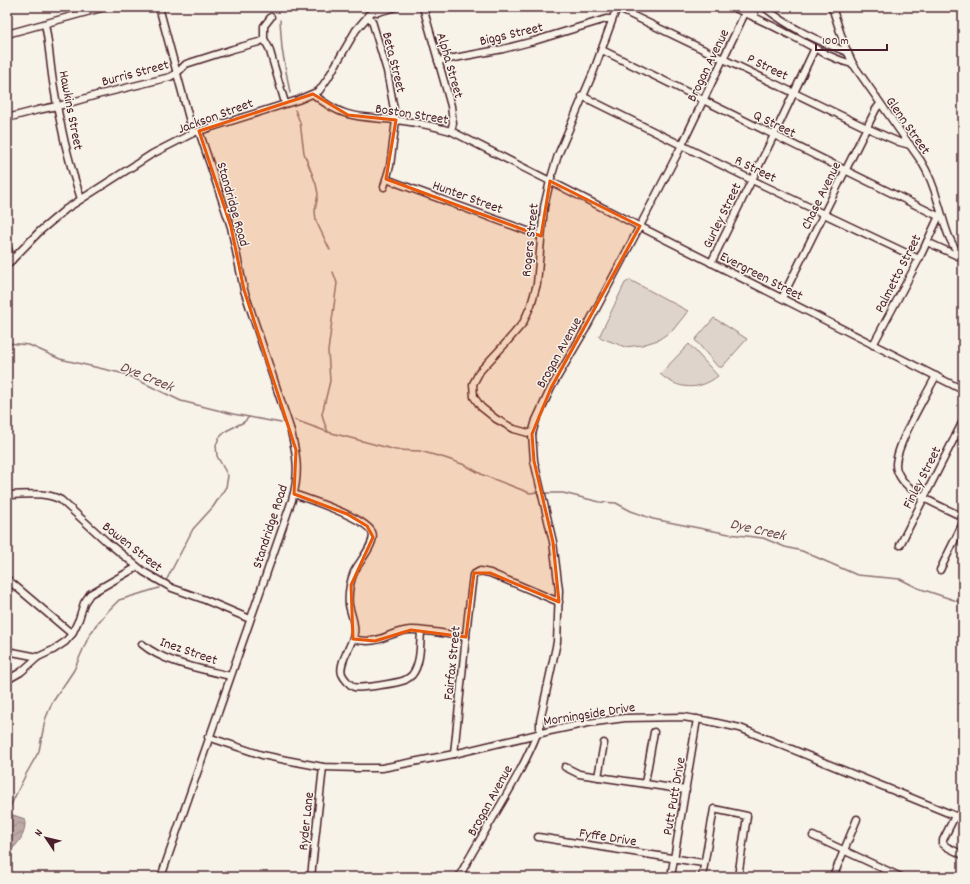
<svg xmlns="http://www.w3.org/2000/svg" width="970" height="884" viewBox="0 0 970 884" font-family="Dekko,sans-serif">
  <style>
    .green { fill: #ded4cc; stroke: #947a7c }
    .water { fill: url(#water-waves); stroke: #8e7275 }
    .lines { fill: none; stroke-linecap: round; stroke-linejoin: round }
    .stream { stroke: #8e7275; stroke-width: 1.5 }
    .minor-casing { stroke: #4a1f2b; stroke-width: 9 }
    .minor { stroke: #f7f3e8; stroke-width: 6 }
    .marked { fill: #e8590c; fill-opacity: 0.2; stroke: #e8590c; stroke-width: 3; stroke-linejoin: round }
    .labels { text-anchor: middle; stroke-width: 3; stroke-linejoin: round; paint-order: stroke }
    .street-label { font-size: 14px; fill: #4a1f2b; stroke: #f7f3e8 }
    .water-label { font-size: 15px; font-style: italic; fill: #6c4950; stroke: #f7f3e8 }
  </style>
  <defs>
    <pattern id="water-waves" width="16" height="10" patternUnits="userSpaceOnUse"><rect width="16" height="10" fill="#bcaaa7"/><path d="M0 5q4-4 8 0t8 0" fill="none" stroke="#9b8a88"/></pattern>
  </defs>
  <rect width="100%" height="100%" fill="#f7f3e8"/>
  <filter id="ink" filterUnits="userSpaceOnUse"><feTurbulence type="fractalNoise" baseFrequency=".025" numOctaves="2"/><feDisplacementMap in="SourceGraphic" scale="8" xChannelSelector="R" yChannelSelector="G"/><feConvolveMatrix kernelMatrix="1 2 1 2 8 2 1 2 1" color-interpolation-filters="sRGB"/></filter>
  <g filter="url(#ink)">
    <g class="green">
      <polygon points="630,280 688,311 673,330 658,340 642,345 625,347 599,337 625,283"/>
      <polygon points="714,318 747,339 722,367 718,367 695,340"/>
      <path d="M 689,344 L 718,376 C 699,391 678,390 660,374 Z"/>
    </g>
    <path class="water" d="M 7,813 L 25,819 C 26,835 19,843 7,854 Z"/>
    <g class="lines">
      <g class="stream">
        <polyline points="279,10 279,7"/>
        <polyline points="280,20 282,49 290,93"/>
        <polyline points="295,110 300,122 304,153 316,184 318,194 315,211 316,221 330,250"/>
        <polyline points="7,343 29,345 60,359 125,374 181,401 233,414 281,423"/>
        <polyline points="295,420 328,432 396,450 420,451 445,458 465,465 483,475 530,493 538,492"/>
        <polyline points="328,432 324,422 322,414 330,381 328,351 337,283 333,272"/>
        <polyline points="544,493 563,493 600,502 616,503 631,511 653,519 729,534 763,538 785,547 802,551 857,575 900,579 918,588 963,603"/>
        <polyline points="167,579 193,529 213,507 226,487 228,476 217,456 216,445 219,438 226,431 244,422 249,417"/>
        <polyline points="7,813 25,776 39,751 45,720 52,703 74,670 88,638 96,625 108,611 119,600 159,588"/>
      </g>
      <g class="minor-casing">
        <g id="minor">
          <polyline points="159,7 193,133"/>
          <polyline points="423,7 451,106 453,123 451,131"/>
          <path d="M 733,7 C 751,16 770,24 788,34 C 809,44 830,59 853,64"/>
          <polyline points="753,7 755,18"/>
          <path d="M 764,7 C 790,28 816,40 847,52"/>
          <path d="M 832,7 L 844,44 L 853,64 L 921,161 C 929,174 934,187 938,202 C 945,223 947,242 963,258"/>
          <polyline points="617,8 867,128 899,142 910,145"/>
          <polyline points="372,11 378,12 396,7"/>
          <polyline points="368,15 372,21 387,71 396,120 390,166 384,187"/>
          <polyline points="271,17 264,26 264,39 269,48 285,103"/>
          <path d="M 45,24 C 49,43 50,63 53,82 C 59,121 68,161 81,199"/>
          <polyline points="7,34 105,7"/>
          <polyline points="602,50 938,216"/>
          <polyline points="438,61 503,49 534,41 606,19 612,19"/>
          <path d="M 313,94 C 344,120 359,116 396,120 C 415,122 433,126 451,131 L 963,390"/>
          <polyline points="582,96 752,180 919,259"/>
          <polyline points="7,118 38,110 62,105 97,95 170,77 177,73 186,64 233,49 259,42 264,39"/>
          <polyline points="386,179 541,236"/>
          <polyline points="927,242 960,257"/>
          <polyline points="7,246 12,260"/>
          <polyline points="711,263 774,135 815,48"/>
          <polyline points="7,265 40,231 66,209 152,154 193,133 298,100 319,91 328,78 356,30 376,7"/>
          <polyline points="782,298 876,109 880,104"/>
          <polyline points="873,345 919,259 940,214"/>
          <path d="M 936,376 C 926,395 896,445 896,465 C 896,470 900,477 903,481 C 919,499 943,507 963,517"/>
          <polyline points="532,434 514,429 496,419 481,407 474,397 473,384 480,371 505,344 523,323 531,305 537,284 544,207 550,181 558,155 593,73 617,7"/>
          <path d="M 294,494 C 310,500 364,517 372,532 C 377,542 359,562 354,572 C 350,582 348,595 349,605 C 351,615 356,624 354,634 C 352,646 338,663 342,674 C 344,679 350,685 354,687 C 360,689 398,683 405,680 C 407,679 411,676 412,675 C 421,664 420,644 421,631"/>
          <path d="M 7,495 C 25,495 45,491 61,500 L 107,542 L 144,572 L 172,588 L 203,599 L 250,619"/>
          <polyline points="900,545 963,421"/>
          <polyline points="940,570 963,523"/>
          <polyline points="7,579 72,634"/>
          <path d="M 353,639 C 381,646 386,632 410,630 C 424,629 451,635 466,637"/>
          <path d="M 142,644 C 164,663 202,669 230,676"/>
          <polyline points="7,651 38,657"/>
          <polyline points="7,680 21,672 38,657 53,650 65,642 72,634 79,619 84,603 90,594 137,567"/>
          <polyline points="540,733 540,721 557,642 559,590 553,542 534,461 532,434 536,420 551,388 585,330 640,226 682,145 745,13"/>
          <polyline points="208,737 262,755 286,760 323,767 358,768 382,768 413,762 454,754 550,731 588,723 625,718 683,717 708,721 740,728 963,819"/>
          <polyline points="454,754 468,616 473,575 480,571 490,573 559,602"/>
          <polyline points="565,767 579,774 686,790"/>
          <polyline points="598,777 604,743"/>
          <polyline points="645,783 654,732"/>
          <polyline points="955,816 943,840 943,844 947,847 963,855"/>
          <polyline points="813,836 901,877"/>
          <polyline points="538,837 703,863"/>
          <path d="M 161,877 L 292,500 C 300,474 297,454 290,428 L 244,290 L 231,227 L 199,131"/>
          <polyline points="311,877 323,767"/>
          <path d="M 459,877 C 484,829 517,784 537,734"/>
          <polyline points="671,877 697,719"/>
          <polyline points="702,877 714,809 747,816 738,877"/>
          <polyline points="833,877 857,819"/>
        </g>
      </g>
      <use href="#minor" class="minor"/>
    </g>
  </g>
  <path class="marked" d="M 313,94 L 348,115 L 396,120 L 386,179 L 541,236 L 550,181 L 640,226 L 551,388 L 532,434 L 534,461 L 553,542 L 559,602 L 490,573 L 474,573 L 466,637 L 411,630 L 375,641 L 353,639 L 351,585 L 373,537 L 367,526 L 347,514 L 294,494 L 296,450 L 244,290 L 231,227 L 199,131 Z"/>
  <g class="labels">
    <g class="street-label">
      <text transform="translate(511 33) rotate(-13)" y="5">Biggs Street</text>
      <text transform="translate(395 62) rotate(76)" y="5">Beta Street</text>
      <text transform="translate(451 65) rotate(74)" y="5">Alpha Street</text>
      <text transform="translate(707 65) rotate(-64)" y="5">Brogan Avenue</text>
      <text transform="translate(768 66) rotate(26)" y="5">P Street</text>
      <text transform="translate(135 72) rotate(-15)" y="5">Burris Street</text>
      <text transform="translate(72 110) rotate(79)" y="5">Hawkins Street</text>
      <text transform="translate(412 113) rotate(9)" y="5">Boston Street</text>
      <text transform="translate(215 115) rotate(-20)" y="5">Jackson Street</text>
      <text transform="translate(775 123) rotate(26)" y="5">Q Street</text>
      <text transform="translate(909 125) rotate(55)" y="5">Glenn Street</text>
      <text transform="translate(756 168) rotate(26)" y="5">R Street</text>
      <text transform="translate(820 195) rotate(-64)" y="5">Chase Avenue</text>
      <text transform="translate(468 196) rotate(20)" y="5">Hunter Street</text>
      <text transform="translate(234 204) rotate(74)" y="5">Standridge Road</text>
      <text transform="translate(721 215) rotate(-64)" y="5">Gurley Street</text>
      <text transform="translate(529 240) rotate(-84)" y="5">Rogers Street</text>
      <text transform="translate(897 273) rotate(-63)" y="5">Palmetto Street</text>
      <text transform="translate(762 275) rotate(27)" y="5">Evergreen Street</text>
      <text transform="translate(558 352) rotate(-61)" y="5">Brogan Avenue</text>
      <text transform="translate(921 477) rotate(-63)" y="5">Finley Street</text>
      <text transform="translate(269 526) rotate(-72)" y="5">Standridge Road</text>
      <text transform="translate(133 546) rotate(38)" y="5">Bowen Street</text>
      <text transform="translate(189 650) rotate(19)" y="5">Inez Street</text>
      <text transform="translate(451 663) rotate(-84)" y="5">Fairfax Street</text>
      <text transform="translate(589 713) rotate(-9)" y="5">Morningside Drive</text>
      <text transform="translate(673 796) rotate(-80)" y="5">Putt Putt Drive</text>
      <text transform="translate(489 800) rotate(-61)" y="5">Brogan Avenue</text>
      <text transform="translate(305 821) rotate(-84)" y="5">Ryder Lane</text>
      <text transform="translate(608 836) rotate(9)" y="5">Fyffe Drive</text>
    </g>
    <g class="water-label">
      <text transform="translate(147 376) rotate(23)" y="5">Dye Creek</text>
      <text transform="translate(758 529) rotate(13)" y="5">Dye Creek</text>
    </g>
  </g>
  <rect width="970" height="884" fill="none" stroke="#f7f3e8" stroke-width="24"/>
  <rect x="12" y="12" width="946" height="860" fill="none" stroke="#4a1f2b" stroke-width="1.5" filter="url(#ink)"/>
  <g transform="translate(46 838) rotate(305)" stroke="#f7f3e8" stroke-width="3" paint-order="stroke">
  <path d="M0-3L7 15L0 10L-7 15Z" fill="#4a1f2b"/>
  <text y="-6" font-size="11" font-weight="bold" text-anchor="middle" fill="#4a1f2b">N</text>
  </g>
  <path d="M816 44v6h71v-6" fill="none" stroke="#4a1f2b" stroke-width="2"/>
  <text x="822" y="44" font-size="12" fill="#4a1f2b" stroke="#f7f3e8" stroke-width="3" paint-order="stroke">100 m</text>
</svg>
